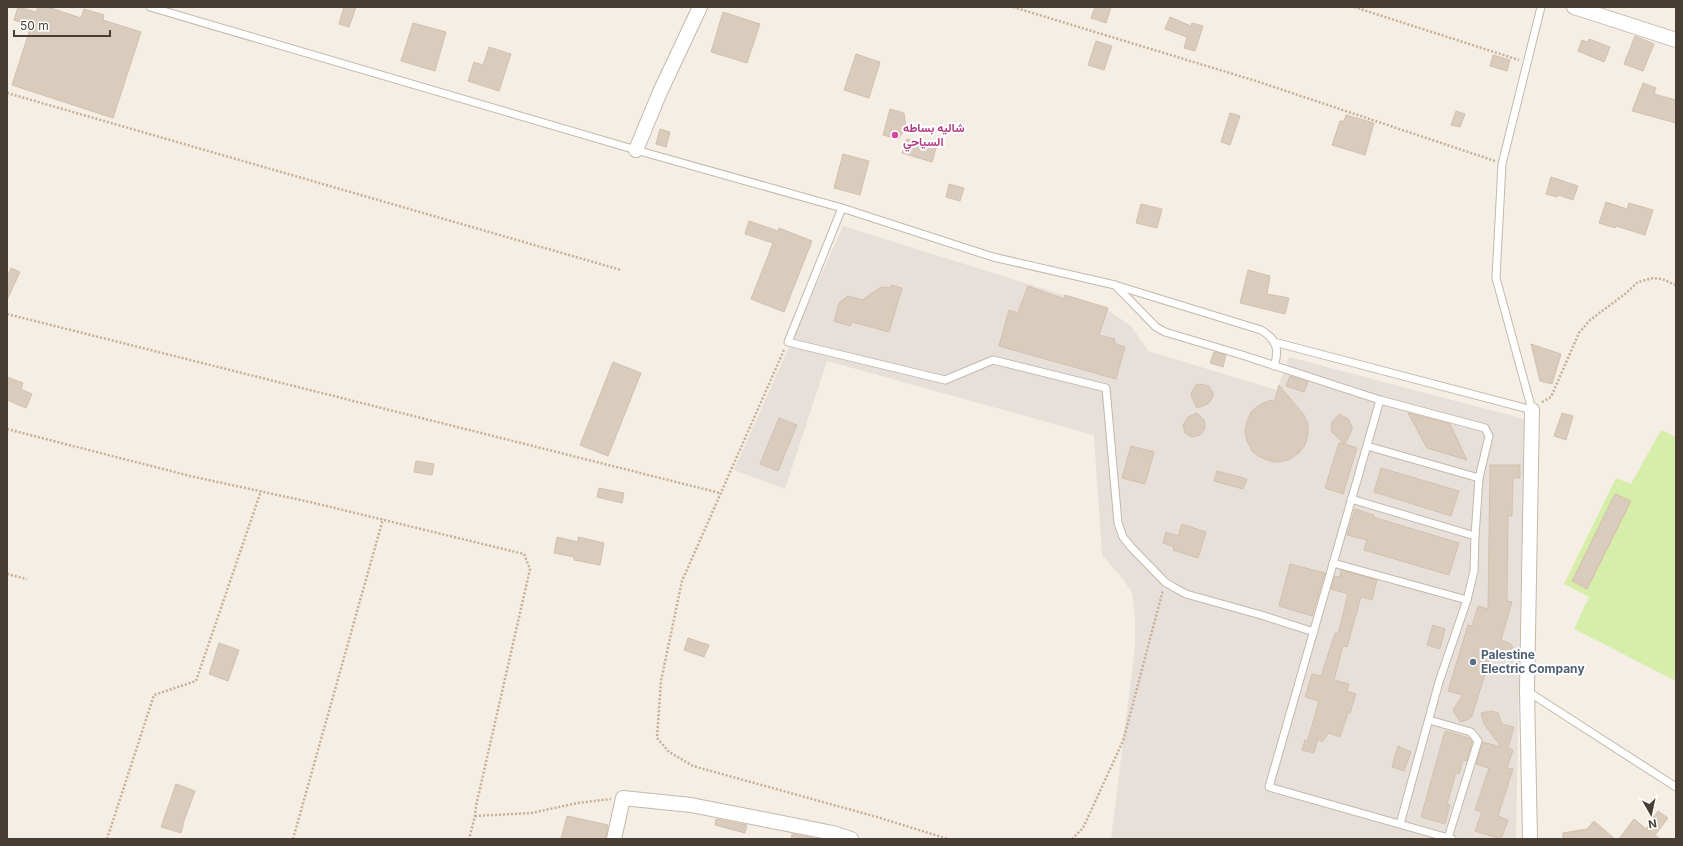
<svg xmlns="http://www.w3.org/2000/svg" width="1683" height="846" viewBox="0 0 1683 846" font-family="Inter,Vazirmatn,sans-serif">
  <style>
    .industrial { fill: #e7e0da }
    .green { fill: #d6eea9 }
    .building { fill: #daccbc; stroke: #d3c0ac }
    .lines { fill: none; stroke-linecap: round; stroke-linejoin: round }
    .service-casing { stroke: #c4b8aa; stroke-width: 9 }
    .minor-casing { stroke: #c4b8aa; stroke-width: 16 }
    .path { stroke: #c4b096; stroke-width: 2.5; stroke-dasharray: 2 2; stroke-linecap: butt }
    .service { stroke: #fff; stroke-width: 7 }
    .minor { stroke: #fff; stroke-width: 14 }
    .hotel-dot { fill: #d1479c; stroke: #fff; stroke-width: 1.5 }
    .service-dot { fill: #5c6f8a; stroke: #fff; stroke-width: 1.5 }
    .labels { text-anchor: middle; stroke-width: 4; stroke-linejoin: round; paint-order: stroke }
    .hotel-label { font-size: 12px; font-weight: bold; fill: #b23c85; stroke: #fff; text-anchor: start }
    .service-label { font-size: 12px; font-weight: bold; fill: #4e5e75; stroke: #fff; text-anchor: start }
  </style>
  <rect width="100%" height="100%" fill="#f5eee5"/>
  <polygon class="industrial" points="843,226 1105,308 1131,326 1148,351 1277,390 1289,357 1524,419 1516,839 1111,839 1135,647 1135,615 1132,593 1123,579 1102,555 1094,435 827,361 785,489 734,470"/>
  <polygon class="green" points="1661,430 1676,437 1676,681 1574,629 1589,597 1564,584 1616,478 1631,484"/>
  <g class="building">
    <polygon points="18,7 36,12 38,7 48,7 81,18 84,9 104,15 103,20 141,32 113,118 12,85 31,26 14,20"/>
    <polygon points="344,7 356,7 349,27 339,24"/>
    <polygon points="1095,7 1111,7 1106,23 1091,18"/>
    <polygon points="723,12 760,24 747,63 711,52"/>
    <polygon points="1170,17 1191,26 1192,23 1203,26 1195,51 1184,48 1187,37 1165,29"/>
    <polygon points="413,23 446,32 435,71 401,61"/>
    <polygon points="1635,36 1654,44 1643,71 1624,64"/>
    <polygon points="1589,39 1610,47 1604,62 1578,51 1582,40 1588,42"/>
    <polygon points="1096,41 1112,46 1104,70 1088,65"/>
    <polygon points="489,47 511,54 499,91 468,81 474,62 483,65"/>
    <polygon points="856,54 880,62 869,98 844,90"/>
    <polygon points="1493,55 1510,60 1507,71 1490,66"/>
    <polygon points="1643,83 1656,88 1654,94 1676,100 1676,123 1632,111"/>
    <polygon points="890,109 904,113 906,128 898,139 883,135"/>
    <polygon points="1456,111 1465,114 1460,127 1451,125"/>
    <polygon points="1230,113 1240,116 1230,145 1221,142"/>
    <polygon points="1346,115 1374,123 1365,155 1332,145 1340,121 1344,121"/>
    <polygon points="660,129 670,132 666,147 656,144"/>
    <polygon points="907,139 936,148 932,162 902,153"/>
    <polygon points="843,154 869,161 860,195 834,188"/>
    <polygon points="1551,177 1578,186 1573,200 1558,195 1557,197 1546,194"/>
    <polygon points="949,184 964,188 960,201 946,197"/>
    <polygon points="1606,202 1627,209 1629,203 1653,210 1645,235 1616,226 1615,228 1599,223"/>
    <polygon points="1141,204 1162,209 1157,228 1136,223"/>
    <polygon points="749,221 778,231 779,228 812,241 784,312 751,299 773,243 745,234"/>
    <polygon points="11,268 20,272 7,300 7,277"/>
    <polygon points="1248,270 1270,276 1267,294 1289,298 1285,314 1240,303"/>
    <polygon points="891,285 902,288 889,332 852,322 850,326 834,321 839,303 848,296 862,300 875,291 882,287 890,288"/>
    <polygon points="1028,286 1064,299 1065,295 1108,308 1099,335 1115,339 1114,343 1125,347 1116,379 999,346 1009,310 1018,313"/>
    <polygon points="1531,344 1561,354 1552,384 1540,381"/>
    <polygon points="1214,352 1226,355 1223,367 1210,363"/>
    <polygon points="613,362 641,373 608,456 580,445"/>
    <polygon points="1290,376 1308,382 1304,392 1286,386"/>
    <polygon points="7,377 23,383 21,389 32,394 26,408 7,400"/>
    <polygon points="1200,384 1209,386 1213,393 1213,397 1208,404 1197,408 1192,398 1191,393 1196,385"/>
    <polygon points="1279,385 1304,415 1308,424 1308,435 1305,445 1299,453 1290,459 1280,462 1270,461 1260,457 1252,451 1247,441 1245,431 1247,421 1251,412 1259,405 1268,401 1275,400"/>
    <polygon points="1197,413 1204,420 1205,429 1200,435 1192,437 1185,433 1183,425 1188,417"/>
    <polygon points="1408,413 1450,424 1467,460 1427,448"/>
    <polygon points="1562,413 1573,416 1566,440 1554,436"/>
    <polygon points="1339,414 1348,419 1352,426 1352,430 1345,444 1357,448 1343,494 1325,488 1339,443 1344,444 1331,431 1332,422"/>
    <polygon points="779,418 797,425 778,471 760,464"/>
    <polygon points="1131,446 1154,452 1145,484 1122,478"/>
    <polygon points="416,461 434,464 432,475 414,472"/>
    <polygon points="1490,465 1520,465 1520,478 1513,478 1512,516 1508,516 1507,601 1512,602 1501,640 1511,644 1513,648 1511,653 1507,654 1493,648 1472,716 1467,720 1460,722 1454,712 1454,708 1463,695 1448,691 1468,625 1472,626 1478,606 1488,609"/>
    <polygon points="1381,468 1459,491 1451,516 1374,492"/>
    <polygon points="1217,471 1247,479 1243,489 1214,481"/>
    <polygon points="599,488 624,493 622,503 597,497"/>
    <polygon points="1615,494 1631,501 1587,589 1572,581"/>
    <polygon points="1355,509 1374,515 1373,517 1459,543 1449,575 1364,550 1367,540 1347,535"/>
    <polygon points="1182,524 1206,532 1198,558 1173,550 1174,547 1163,543 1166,532 1178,536"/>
    <polygon points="557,537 578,542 578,537 604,543 600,565 574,560 574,557 554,553"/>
    <polygon points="1290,564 1325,573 1312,616 1279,606"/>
    <polygon points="1341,570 1377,580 1372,600 1361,597 1347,647 1343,646 1334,680 1349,684 1347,691 1356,694 1350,713 1348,713 1340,737 1329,733 1322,742 1318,739 1314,753 1302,750 1305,740 1307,741 1311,729 1319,701 1305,697 1312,674 1321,676 1335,633 1338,634 1348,594 1331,589 1335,576 1340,577"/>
    <polygon points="1433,625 1445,629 1440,649 1427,645"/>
    <polygon points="688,638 709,645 704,657 684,650"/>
    <polygon points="219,643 239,650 228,681 209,674"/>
    <polygon points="1492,711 1498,713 1502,724 1514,727 1508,748 1513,750 1507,768 1513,769 1498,816 1508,820 1501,839 1475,831 1482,812 1475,810 1489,768 1476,764 1483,742 1501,747 1484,724 1481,713"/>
    <polygon points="1445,731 1469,738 1472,742 1467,761 1463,760 1459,774 1456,773 1447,804 1450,805 1445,824 1421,817"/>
    <polygon points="1398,746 1411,752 1404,771 1392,767"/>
    <polygon points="176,784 195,791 184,821 181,833 161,827"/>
    <polygon points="1658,811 1668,818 1655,835 1660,839 1619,839 1634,819 1646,829"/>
    <polygon points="567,816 608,825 606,839 561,839"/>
    <polygon points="716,819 747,825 745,833 715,825"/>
    <polygon points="1594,821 1615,839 1563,839 1563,833 1587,829"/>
    <polygon points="792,834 819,839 791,839"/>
  </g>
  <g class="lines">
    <g class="service-casing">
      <g id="service">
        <polyline points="150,7 636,150 842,208 993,257 1115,285 1156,327 1165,332 1242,355 1380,400"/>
        <polyline points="842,208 788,342 945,380 993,360 1106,388 1118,523 1123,537 1131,547 1165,582 1175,588 1186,594 1261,615 1314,632"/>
        <path d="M 1118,286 L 1261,330 C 1276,339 1280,349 1274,366"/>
        <polyline points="1274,342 1532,410"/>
        <polyline points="1532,410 1496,278 1502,164 1541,7"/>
        <polyline points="1367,446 1479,478"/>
        <polyline points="1351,499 1475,536"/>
        <polyline points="1333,563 1467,600"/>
        <polyline points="1527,691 1676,787"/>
        <polyline points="1429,720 1471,732 1478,741 1448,838"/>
        <polyline points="1400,824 1439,682 1467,600 1474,571 1475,536 1479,478 1489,436 1485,428 1380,400 1269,787 1452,839"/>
      </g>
    </g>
    <g class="minor-casing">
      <g id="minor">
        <polyline points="1574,7 1676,40"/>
        <polyline points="636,150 660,92 700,7"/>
        <polyline points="614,839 623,798 691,805 833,833 851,839"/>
        <polyline points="1530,839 1527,691 1532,410"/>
      </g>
    </g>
    <g class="path">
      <polyline points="1013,7 1256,81 1495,161"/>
      <polyline points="1354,7 1519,60"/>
      <polyline points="7,93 621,270"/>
      <polyline points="7,314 720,493"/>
      <polyline points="784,350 682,581 661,681 657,738 669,752 693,766 877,817 948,839"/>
      <polyline points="1542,402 1551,397 1579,333 1590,320 1625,294 1638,282 1653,278 1662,279 1676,285"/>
      <polyline points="7,429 190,476 310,502 524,554 530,569 476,806 475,816 469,839"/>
      <polyline points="7,574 27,579"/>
      <polyline points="475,816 532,813 577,803 611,799"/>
      <polyline points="107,839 154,695 196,681 261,491"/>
      <polyline points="293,839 383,519"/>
      <polyline points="366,839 366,838"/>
      <polyline points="1072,839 1083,828 1123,741 1163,590"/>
    </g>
    <use href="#service" class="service"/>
    <use href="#minor" class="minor"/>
  </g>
  <circle class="hotel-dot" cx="895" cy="135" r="4"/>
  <circle class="service-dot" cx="1473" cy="662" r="4"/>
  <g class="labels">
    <g class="hotel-label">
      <text x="903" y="132">شاليه بساطه<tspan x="903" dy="14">السياحي</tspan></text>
    </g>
    <g class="service-label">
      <text x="1481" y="659">Palestine<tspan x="1481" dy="14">Electric Company</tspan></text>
    </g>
  </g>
  <rect width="1683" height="846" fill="none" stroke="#483e34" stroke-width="16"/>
  <g transform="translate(1651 814) rotate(171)" stroke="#ffffff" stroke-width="3" paint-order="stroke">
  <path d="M0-3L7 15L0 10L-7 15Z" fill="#483e34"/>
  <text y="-6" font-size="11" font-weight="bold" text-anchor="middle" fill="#483e34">N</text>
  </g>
  <path d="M14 30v6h96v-6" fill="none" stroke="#483e34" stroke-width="2"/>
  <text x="20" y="30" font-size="12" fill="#483e34" stroke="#ffffff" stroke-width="3" paint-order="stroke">50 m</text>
</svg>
